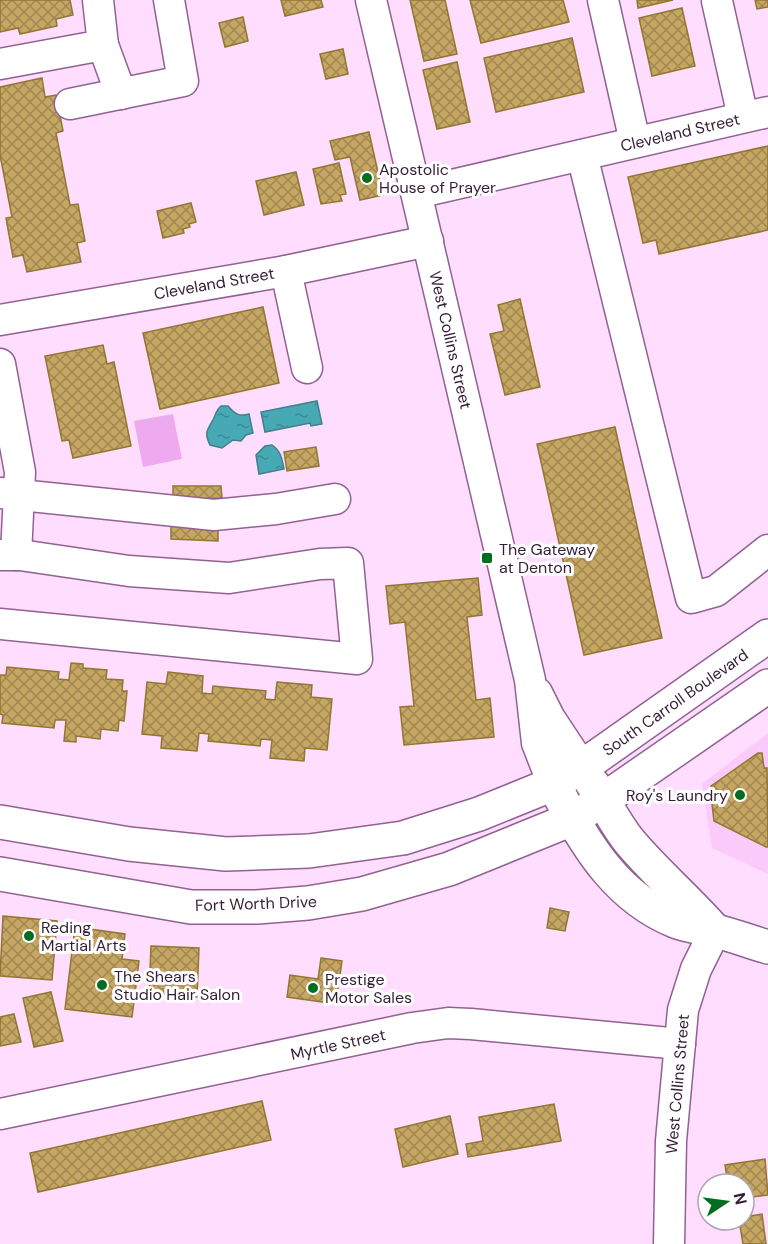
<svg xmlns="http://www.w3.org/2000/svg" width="768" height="1244" viewBox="0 0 768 1244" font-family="'DM Sans',sans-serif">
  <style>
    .built { fill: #facafb }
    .green { fill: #edaaef }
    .water { fill: url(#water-ripples); stroke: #417f8d; stroke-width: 1.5 }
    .building { fill: url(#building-cross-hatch); stroke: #937631; stroke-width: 1.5 }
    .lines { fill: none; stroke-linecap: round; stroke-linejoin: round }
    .minor-casing { stroke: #926193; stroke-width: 33 }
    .major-casing { stroke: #926193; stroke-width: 36 }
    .minor { stroke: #fff; stroke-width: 30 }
    .major { stroke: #fff; stroke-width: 33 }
    .poi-dot { fill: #006e1f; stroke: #fff; stroke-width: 2 }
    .labels { text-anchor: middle; stroke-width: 6; stroke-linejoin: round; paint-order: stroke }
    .street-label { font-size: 16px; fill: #331e33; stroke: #fff }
    .poi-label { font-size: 16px; fill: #331e33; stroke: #fff; text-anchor: start }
  </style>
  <defs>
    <pattern id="water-ripples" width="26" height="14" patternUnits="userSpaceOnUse" patternTransform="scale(1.5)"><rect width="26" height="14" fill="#47a9b4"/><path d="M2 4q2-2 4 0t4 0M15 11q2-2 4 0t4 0" fill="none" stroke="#3c8993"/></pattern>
    <pattern id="building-cross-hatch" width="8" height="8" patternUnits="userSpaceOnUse" patternTransform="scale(1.5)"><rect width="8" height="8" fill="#c5a662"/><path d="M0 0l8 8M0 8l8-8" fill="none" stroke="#a18751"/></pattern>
  </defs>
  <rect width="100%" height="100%" fill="#feddfe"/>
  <polygon class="built" points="768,733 768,874 712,848 702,784"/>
  <polygon class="green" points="173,414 182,459 143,467 134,421"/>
  <g class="water">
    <polygon points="317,401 322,424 311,426 310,423 265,432 261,412"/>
    <path d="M 221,406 L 228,406 C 235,414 239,417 249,414 L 253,433 L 246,435 L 241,441 L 233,440 L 222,448 L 210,445 C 204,433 207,430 213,420 C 216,414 216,410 221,406 Z"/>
    <path d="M 272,445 C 281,451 282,459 284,469 L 259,474 L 256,455 L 265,446 Z"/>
  </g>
  <g class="building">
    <polygon points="0,0 70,0 73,15 56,19 57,26 20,34 18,28 0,32"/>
    <polygon points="281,0 321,0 323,7 285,16"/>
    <polygon points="410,0 445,0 457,54 424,61"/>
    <polygon points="470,0 563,0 569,22 481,43"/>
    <polygon points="637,0 673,0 638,8"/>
    <polygon points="755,0 768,0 768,7 757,9"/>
    <polygon points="682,8 695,66 652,76 639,18"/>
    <polygon points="243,17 248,41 225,47 219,23"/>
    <polygon points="572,38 584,92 496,112 484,58"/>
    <polygon points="343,49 348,74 326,79 320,54"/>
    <polygon points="457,62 470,122 437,129 423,70"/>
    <polygon points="42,78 45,97 56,95 63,131 56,133 70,205 78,204 85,241 77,243 81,262 27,272 23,255 13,257 6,218 12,217 0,155 0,87"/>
    <polygon points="369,132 383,195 360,200 350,157 335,160 330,141"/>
    <polygon points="768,146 768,230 659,254 656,240 643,243 628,177"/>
    <polygon points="339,163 346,194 340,195 342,201 321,204 313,169"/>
    <polygon points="296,172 304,205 264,215 256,181"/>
    <polygon points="191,203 196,222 189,224 190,227 183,229 184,233 163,238 157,211"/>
    <polygon points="520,299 540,387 505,395 490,334 504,331 498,305"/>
    <polygon points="263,307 279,383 160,409 143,333"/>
    <polygon points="103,345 107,364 114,362 131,446 73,458 69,440 62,441 45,356"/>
    <polygon points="615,427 662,638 584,655 537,444"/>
    <polygon points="316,447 319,466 287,471 284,452"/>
    <polygon points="173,486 221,486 222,498 173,499"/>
    <polygon points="171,525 218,528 218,541 171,539"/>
    <polygon points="478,578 482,615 467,617 476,700 490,698 494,737 404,745 400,707 414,706 405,622 390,624 386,586"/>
    <polygon points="71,663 83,664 83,668 107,670 106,679 123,680 122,691 127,691 124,721 119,720 118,731 101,729 100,739 76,736 76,742 64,741 66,720 55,720 54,728 2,723 3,715 0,714 0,675 6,675 7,667 59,672 58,679 69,680"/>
    <polygon points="168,672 203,676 202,693 212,694 213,686 266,691 265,699 275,700 277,682 312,685 311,697 332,699 327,750 305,748 304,761 270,758 272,740 261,739 260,746 208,741 209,734 199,733 197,751 161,748 162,736 142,734 147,682 166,684"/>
    <polygon points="758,753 762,753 764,768 767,768 768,847 766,847 714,821 712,804 711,786"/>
    <polygon points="550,908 569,912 565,931 547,928"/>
    <polygon points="3,916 57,921 52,980 0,976"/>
    <polygon points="75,927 125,934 122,959 139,961 132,1017 65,1009"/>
    <polygon points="151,946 199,948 197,997 149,994"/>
    <polygon points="321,958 342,961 336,1004 287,997 290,975 318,979"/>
    <polygon points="51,992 63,1041 34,1047 23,998"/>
    <polygon points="14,1014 21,1042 0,1046 0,1017"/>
    <polygon points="262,1101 271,1140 38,1192 30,1153"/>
    <polygon points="554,1104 561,1141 468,1157 466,1144 483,1141 479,1117"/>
    <polygon points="450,1116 458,1154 403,1167 395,1129"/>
    <polygon points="765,1159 768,1195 744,1198 744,1184 728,1184 725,1165"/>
    <polygon points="762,1214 766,1244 743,1244 739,1220 744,1220 744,1217"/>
  </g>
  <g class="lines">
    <g class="minor-casing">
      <g id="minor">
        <polyline points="371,0 530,680 537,743 553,784"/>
        <polyline points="603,0 635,142"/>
        <polyline points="717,1 743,117"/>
        <polyline points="103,45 121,94"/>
        <polyline points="0,64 103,45 98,0"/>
        <polyline points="70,104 183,81 169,0"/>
        <polyline points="582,155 691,598 716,591 768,550"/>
        <polyline points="417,193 768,112"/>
        <polyline points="286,271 307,368"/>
        <polyline points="0,320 286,271 428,241"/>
        <polyline points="0,364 20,472 16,555"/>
        <polyline points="0,493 214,515 276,509 335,499"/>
        <polyline points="0,555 20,555 129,571 229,578 320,564 348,563 357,659 0,624"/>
        <polyline points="537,693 549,717 582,767"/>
        <polyline points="0,1114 412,1028 448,1023 471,1024 680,1044"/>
        <polyline points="669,1244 671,1141 683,1010 696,969 715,931"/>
      </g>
    </g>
    <g class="major-casing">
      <g id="major">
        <path d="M 592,783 C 605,802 616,825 630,842 C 657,874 688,900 715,931"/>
        <path d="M 561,798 C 588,849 619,898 675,921 C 687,926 702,927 715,931 C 733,935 750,942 768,947"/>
        <polyline points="0,822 129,844 226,854 309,851 403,838 479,814 553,784 582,767 768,636"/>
        <polyline points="0,874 191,907 257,907 308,903 362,894 449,869 572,819 603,800 768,686"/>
      </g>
    </g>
    <use href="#minor" class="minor"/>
    <use href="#major" class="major"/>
  </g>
  <g class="poi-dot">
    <circle cx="367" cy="178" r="6"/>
    <rect x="481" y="552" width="12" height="12" rx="3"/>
    <circle cx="740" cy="795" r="6"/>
    <circle cx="29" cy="936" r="6"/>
    <circle cx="102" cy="985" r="6"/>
    <circle cx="313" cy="988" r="6"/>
  </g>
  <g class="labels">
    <g class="street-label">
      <text transform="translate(680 132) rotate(-13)" y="6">Cleveland Street</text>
      <text transform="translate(214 283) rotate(-10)" y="6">Cleveland Street</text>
      <text transform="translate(451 340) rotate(77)" y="6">West Collins Street</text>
      <text transform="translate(675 702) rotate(-35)" y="6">South Carroll Boulevard</text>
      <text transform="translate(256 903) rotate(-2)" y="6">Fort Worth Drive</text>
      <text transform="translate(338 1044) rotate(-12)" y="6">Myrtle Street</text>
      <text transform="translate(677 1084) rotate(-85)" y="6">West Collins Street</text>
    </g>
    <g class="poi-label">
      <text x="379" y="175">Apostolic<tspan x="379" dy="18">House of Prayer</tspan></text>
      <text x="499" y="555">The Gateway<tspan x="499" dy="18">at Denton</tspan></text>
      <text x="728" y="801" text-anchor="end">Roy's Laundry</text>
      <text x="41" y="933">Reding<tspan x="41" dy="18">Martial Arts</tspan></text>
      <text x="114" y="982">The Shears<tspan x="114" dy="18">Studio Hair Salon</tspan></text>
      <text x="325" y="985">Prestige<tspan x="325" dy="18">Motor Sales</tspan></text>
    </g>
  </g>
  <g transform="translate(726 1202) rotate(77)"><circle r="28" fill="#ffffff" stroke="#ada5ad" stroke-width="1.5"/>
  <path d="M0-4.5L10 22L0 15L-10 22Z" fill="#006e1f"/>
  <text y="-9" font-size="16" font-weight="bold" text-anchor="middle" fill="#331e33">N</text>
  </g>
</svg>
